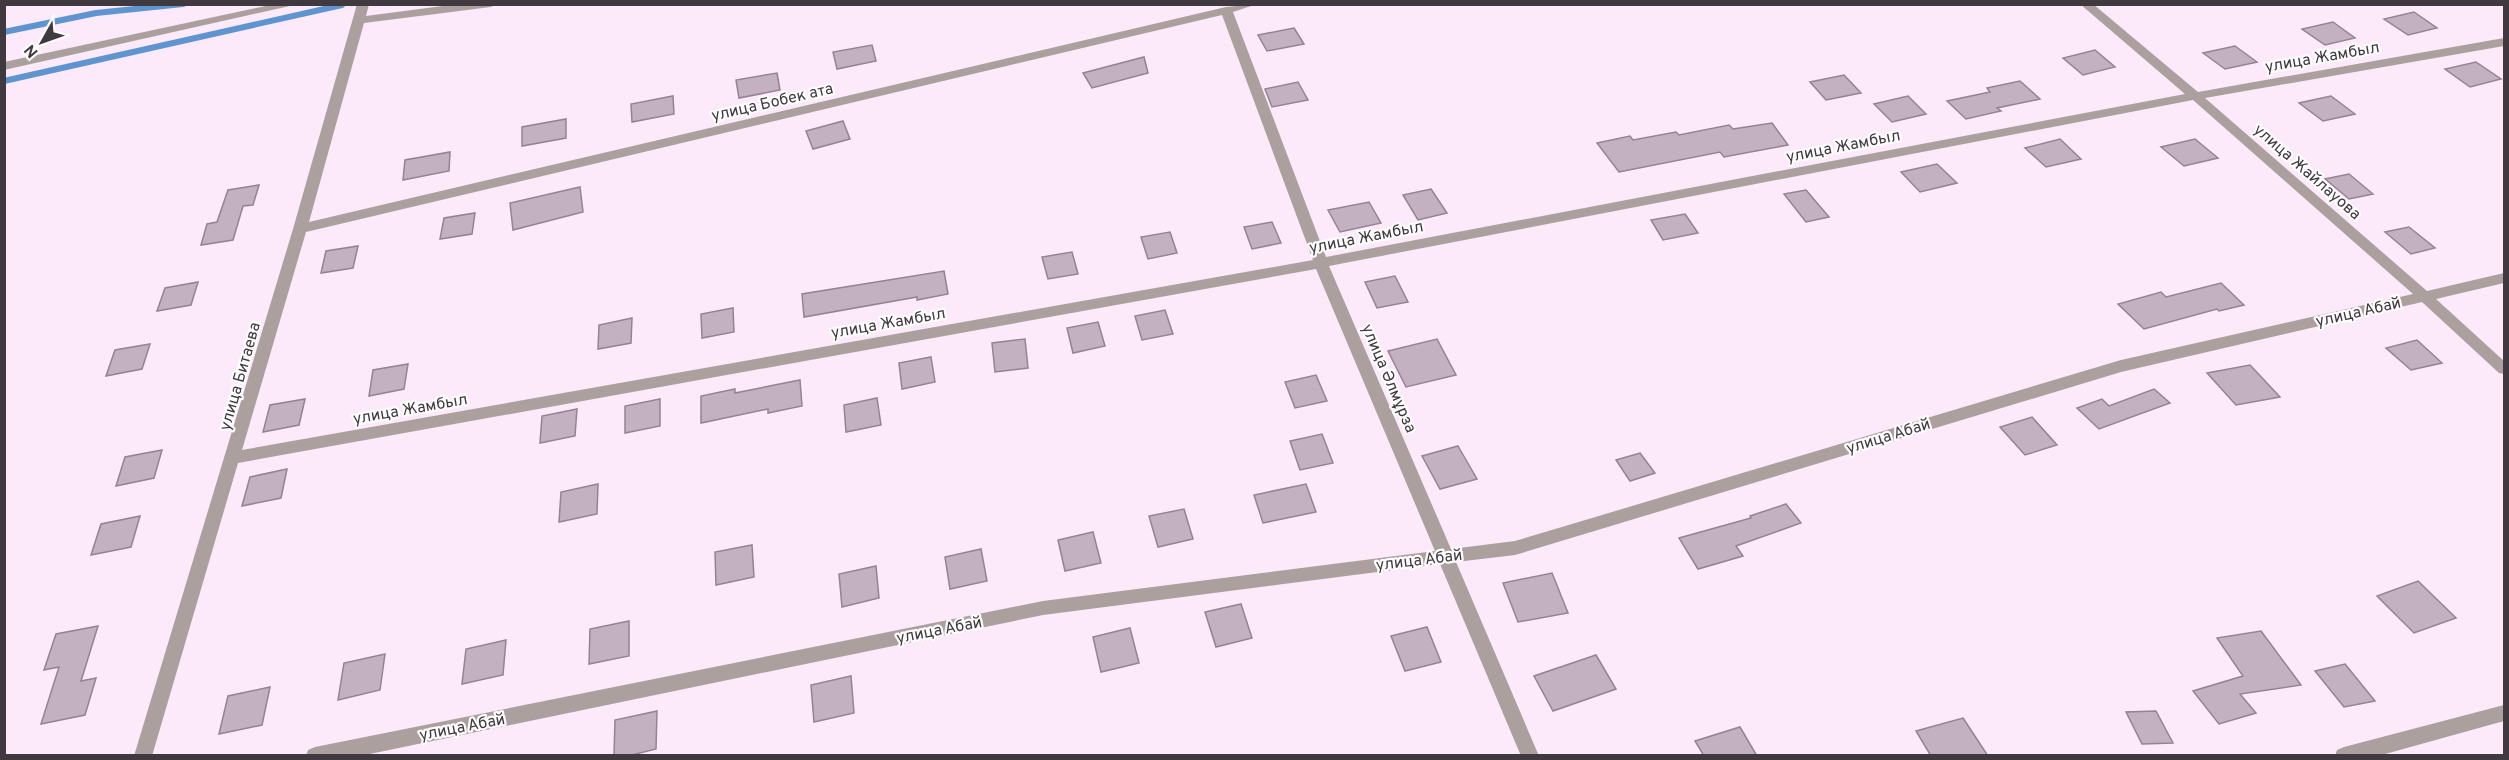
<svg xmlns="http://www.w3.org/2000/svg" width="2509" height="760" viewBox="0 0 2509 760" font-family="Overpass,sans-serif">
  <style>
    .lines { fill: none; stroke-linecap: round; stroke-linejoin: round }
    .stream { stroke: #5e95d1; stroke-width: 6 }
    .building { fill: #c3b1c2; stroke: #948392; stroke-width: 1.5 }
    .minor { fill: #aba09d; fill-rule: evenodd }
    .labels { text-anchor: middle; stroke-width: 4.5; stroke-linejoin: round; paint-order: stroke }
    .street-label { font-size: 16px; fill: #413940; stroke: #fdfdfd }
  </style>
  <rect width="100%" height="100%" fill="#fce9fa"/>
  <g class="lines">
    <g class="stream">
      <polyline points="4,32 96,13 183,4"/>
      <polyline points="4,81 342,5"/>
    </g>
  </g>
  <g class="building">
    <polygon points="2414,12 2437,28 2408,35 2384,19"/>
    <polygon points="2333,22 2355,38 2325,45 2302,29"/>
    <polygon points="1294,28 1304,44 1267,51 1258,35"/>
    <polygon points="872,45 876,61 837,69 833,52"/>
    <polygon points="2235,46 2257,62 2225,69 2203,53"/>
    <polygon points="2095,50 2115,67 2083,75 2063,58"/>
    <polygon points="1144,57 1148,73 1092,88 1083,73"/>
    <polygon points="2476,62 2501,79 2470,87 2445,69"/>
    <polygon points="777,73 780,90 739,98 736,80"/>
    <polygon points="1844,75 1861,93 1826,100 1810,82"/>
    <polygon points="2020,81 2040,99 1997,108 2001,111 1966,119 1947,101 1990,92 1987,88"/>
    <polygon points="1298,82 1308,100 1272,107 1265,89"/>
    <polygon points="673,96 674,114 632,122 631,104"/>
    <polygon points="1908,96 1926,114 1892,122 1874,104"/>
    <polygon points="2331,96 2355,114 2323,121 2299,103"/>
    <polygon points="566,119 566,138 522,146 522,127"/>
    <polygon points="843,121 850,139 813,149 806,131"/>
    <polygon points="1772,123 1788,145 1724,157 1720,152 1619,172 1597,143 1630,136 1633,140 1676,132 1679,135 1729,125 1733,129"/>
    <polygon points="2060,139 2081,159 2046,167 2025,148"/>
    <polygon points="2195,139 2218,158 2184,166 2161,147"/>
    <polygon points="450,152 449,171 403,180 405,160"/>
    <polygon points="1937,164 1957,183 1920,192 1901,172"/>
    <polygon points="2349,174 2373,194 2349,199 2325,179"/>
    <polygon points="259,185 253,205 243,206 233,240 201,245 207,224 217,222 228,190"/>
    <polygon points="580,187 583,212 513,230 510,203"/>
    <polygon points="1431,189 1447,213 1418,220 1403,195"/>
    <polygon points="1806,190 1829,217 1806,222 1784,194"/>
    <polygon points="1369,202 1381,223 1340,232 1328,210"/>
    <polygon points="475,213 472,234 440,239 444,218"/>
    <polygon points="1685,214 1698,233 1663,240 1651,220"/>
    <polygon points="1272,222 1281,243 1252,249 1244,227"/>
    <polygon points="2409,227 2435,248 2411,254 2385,232"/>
    <polygon points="1170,232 1177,253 1148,259 1141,237"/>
    <polygon points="358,246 353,268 321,273 326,251"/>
    <polygon points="1072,252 1078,274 1048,279 1042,257"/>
    <polygon points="944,271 948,294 917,300 917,297 804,317 802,294"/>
    <polygon points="1395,276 1408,302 1377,308 1365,282"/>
    <polygon points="198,282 191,305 157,311 165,288"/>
    <polygon points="2221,283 2244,305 2219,311 2217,309 2144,329 2118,304 2161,292 2166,297"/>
    <polygon points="733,308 734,332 702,338 701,314"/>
    <polygon points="1165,310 1173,334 1142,340 1135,316"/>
    <polygon points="632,318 631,343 598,349 599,325"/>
    <polygon points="1098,322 1105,346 1073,353 1067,328"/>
    <polygon points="1025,339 1028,368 995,372 992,343"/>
    <polygon points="1437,339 1456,375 1406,387 1388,351"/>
    <polygon points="2417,340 2442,363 2411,370 2386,348"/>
    <polygon points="150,344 142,369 106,376 115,350"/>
    <polygon points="931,357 935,382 902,389 899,363"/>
    <polygon points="408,364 404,389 369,396 373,370"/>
    <polygon points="2250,365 2280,397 2236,405 2207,373"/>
    <polygon points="1316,375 1327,401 1295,408 1285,382"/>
    <polygon points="800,380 802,406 768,413 768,409 701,423 701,396 735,389 735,393"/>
    <polygon points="2154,389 2170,403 2099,429 2077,408 2102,399 2109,406"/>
    <polygon points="877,398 881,425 846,432 844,405"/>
    <polygon points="305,399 299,425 263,432 270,405"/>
    <polygon points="660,399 660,426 625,433 625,406"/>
    <polygon points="577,409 575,436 540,443 542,416"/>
    <polygon points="2032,417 2057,445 2025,455 2000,427"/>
    <polygon points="1322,434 1333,463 1300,470 1290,441"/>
    <polygon points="1458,446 1477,479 1440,489 1422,456"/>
    <polygon points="162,450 154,478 116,486 125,457"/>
    <polygon points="1640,453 1655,473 1630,481 1616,460"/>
    <polygon points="287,469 281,498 242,506 250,477"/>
    <polygon points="598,484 597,514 559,522 561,492"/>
    <polygon points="1306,484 1316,512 1263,523 1254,495"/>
    <polygon points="1786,504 1801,523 1736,546 1743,556 1698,569 1679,538 1751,518 1750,516"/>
    <polygon points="1184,509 1193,539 1158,547 1149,516"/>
    <polygon points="140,516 131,547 91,555 101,524"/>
    <polygon points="1093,532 1101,563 1065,571 1058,540"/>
    <polygon points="752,545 754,577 716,585 715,552"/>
    <polygon points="981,549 987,581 950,589 945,557"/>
    <polygon points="876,566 879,598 842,607 839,574"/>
    <polygon points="1552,573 1568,613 1518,622 1503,583"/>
    <polygon points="2418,581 2456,618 2414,633 2377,596"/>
    <polygon points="1241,604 1252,638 1216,647 1205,612"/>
    <polygon points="629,621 629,656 589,664 590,629"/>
    <polygon points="98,626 81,681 96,678 85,715 41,724 59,667 44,670 56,634"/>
    <polygon points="1427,627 1441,662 1405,671 1391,636"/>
    <polygon points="1130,628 1139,663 1101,672 1093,637"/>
    <polygon points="2261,631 2301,685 2240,694 2256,713 2219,724 2193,691 2243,676 2217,638"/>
    <polygon points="506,640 503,675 462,684 466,649"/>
    <polygon points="385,654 380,690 338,700 344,663"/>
    <polygon points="1596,655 1616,689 1553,711 1534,676"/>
    <polygon points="2345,664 2375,701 2344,707 2315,671"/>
    <polygon points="851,676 854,713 814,722 811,685"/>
    <polygon points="270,687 262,725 219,734 228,696"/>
    <polygon points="657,711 656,749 628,756 614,756 615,720"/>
    <polygon points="2156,711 2173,743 2142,744 2126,712"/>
    <polygon points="1963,718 1988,756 1931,756 1916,731"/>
    <polygon points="1740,727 1757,756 1704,756 1695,741"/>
  </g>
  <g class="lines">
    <g class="minor">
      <polygon points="275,4 299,4 4,70 4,62"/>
      <path d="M 357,4 L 369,4 L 366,16 L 458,4 L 496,4 L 491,7 L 364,23 L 309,222 L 1226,7 L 1257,4 L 1233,12 L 1326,257 L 2185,94 L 2080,4 L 2093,4 L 2198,92 L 2504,38 L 2504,46 L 2205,98 L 2427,291 L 2504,273 L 2504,283 L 2436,299 L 2504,361 L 2504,374 L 2499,373 L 2422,302 L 2121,372 L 1515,555 L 1456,562 L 1539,756 L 1521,756 L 1440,564 L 1043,615 L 360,756 L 306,756 L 308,750 L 315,747 L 1043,601 L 1435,551 L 1316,269 L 238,463 L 152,756 L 134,756 L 293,229 ZM 1222,15 L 1313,260 L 242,450 L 306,232 ZM 2193,100 L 2413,294 L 2121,360 L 1515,541 L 1451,549 L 1329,266 Z"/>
      <polygon points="2504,705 2504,721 2378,756 2335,756 2337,750 2344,747"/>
    </g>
  </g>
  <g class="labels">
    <g class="street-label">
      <text transform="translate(2322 56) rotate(-10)" y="6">улица Жамбыл</text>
      <text transform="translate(772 101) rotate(-13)" y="6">улица Бобек ата</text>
      <text transform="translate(1843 145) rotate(-11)" y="6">улица Жамбыл</text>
      <text transform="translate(2308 171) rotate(41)" y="6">улица Жайлауова</text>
      <text transform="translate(1366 236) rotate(-11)" y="6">улица Жамбыл</text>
      <text transform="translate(2358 311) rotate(-13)" y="6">улица Абай</text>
      <text transform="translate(888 322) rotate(-10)" y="6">улица Жамбыл</text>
      <text transform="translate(239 376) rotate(-74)" y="6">улица Битаева</text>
      <text transform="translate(1390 378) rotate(67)" y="6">улица Әлмұрза</text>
      <text transform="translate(410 408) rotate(-10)" y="6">улица Жамбыл</text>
      <text transform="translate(1888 435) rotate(-17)" y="6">улица Абай</text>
      <text transform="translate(1419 559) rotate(-7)" y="6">улица Абай</text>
      <text transform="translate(939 629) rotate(-11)" y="6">улица Абай</text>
      <text transform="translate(462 726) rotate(-11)" y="6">улица Абай</text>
    </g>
  </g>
  <rect width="2509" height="760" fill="none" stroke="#413940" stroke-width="12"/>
  <g transform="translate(42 42) rotate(230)" stroke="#fdfdfd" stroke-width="4.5" paint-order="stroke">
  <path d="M0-4.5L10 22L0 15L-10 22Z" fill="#413940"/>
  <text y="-9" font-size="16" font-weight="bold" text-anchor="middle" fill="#413940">N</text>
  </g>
</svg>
